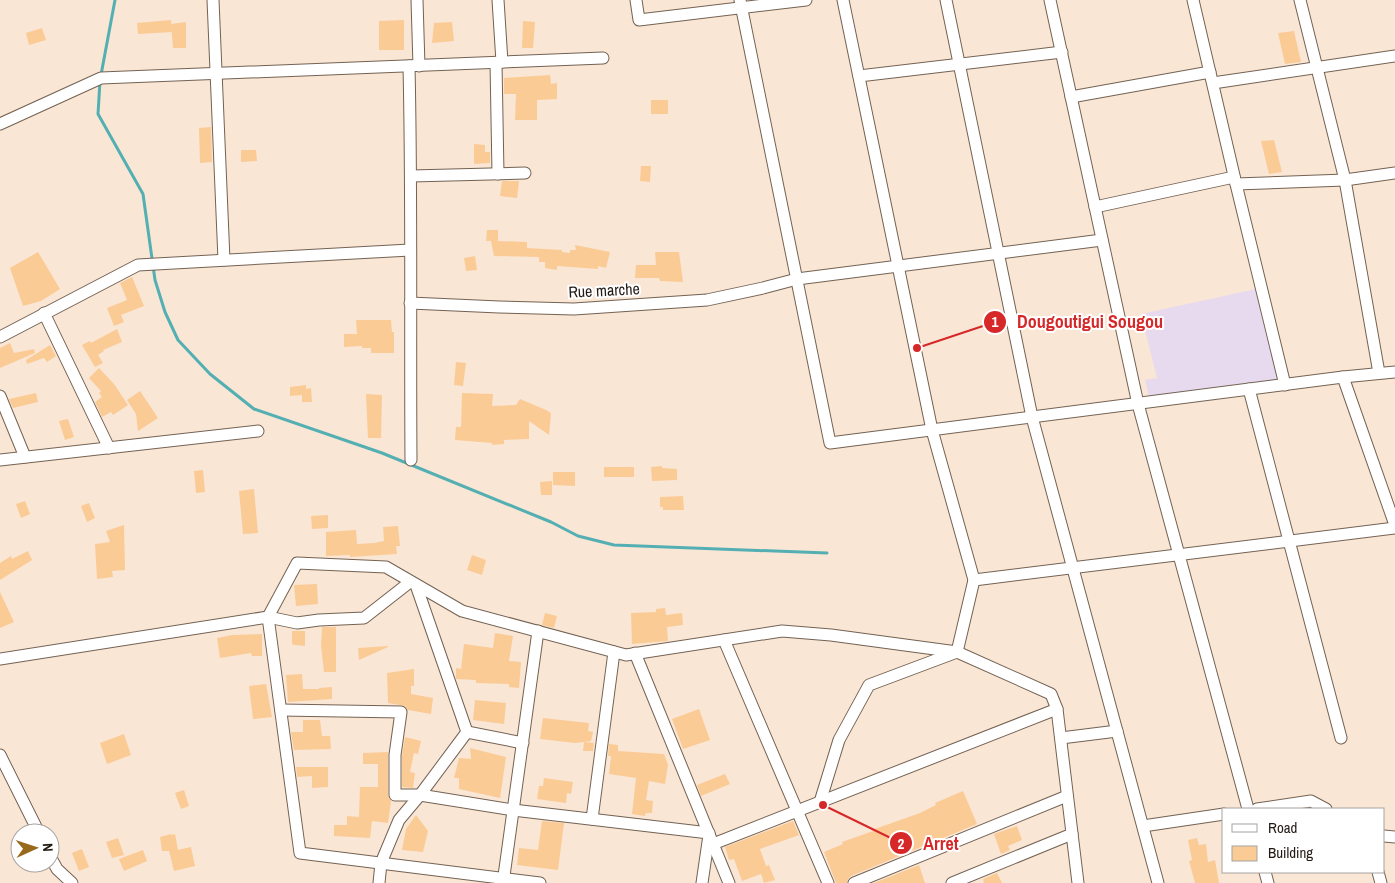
<svg xmlns="http://www.w3.org/2000/svg" width="1395" height="883" viewBox="0 0 1395 883" font-family="'Archivo Narrow',sans-serif">
  <style>
    .commercial { fill: #e8daee }
    .lines { fill: none; stroke-linecap: round; stroke-linejoin: round }
    .stream { stroke: #54afb3; stroke-width: 3 }
    .building { fill: #fbcb96 }
    .street-casing { stroke: #736253; stroke-width: 13 }
    .street { stroke: #fff; stroke-width: 11 }
    .labels { text-anchor: middle; stroke-width: 4; stroke-linejoin: round; paint-order: stroke }
    .street-label { font-size: 16px; fill: #221b15; stroke: #fff }
    .leader { fill: none; stroke: #d62828; stroke-width: 2 }
    .callout-dot { fill: #d62828; stroke: #fff; stroke-width: 2 }
    .mark-label { font-size: 15px; text-anchor: middle; font-weight: bold; fill: #fff }
    .callout-label { font-size: 18px; text-anchor: middle; font-weight: bold; fill: #d62828; stroke: #fff; stroke-width: 4; stroke-linejoin: round; paint-order: stroke }
  </style>
  <rect width="100%" height="100%" fill="#fae6d5"/>
  <polygon class="commercial" points="1256,289 1280,380 1149,397 1145,380 1157,378 1141,314"/>
  <g class="lines">
    <g class="stream">
      <polyline points="101,75 115,0"/>
      <polyline points="100,81 98,114 143,194 155,280 165,312 178,340 210,374 254,409 382,453 551,522 578,536 614,545 827,553"/>
    </g>
  </g>
  <g class="building">
    <polygon points="171,20 172,32 138,34 137,23"/>
    <polygon points="404,20 404,50 379,50 379,21"/>
    <polygon points="523,21 535,22 533,48 522,48"/>
    <polygon points="186,22 186,48 173,48 171,24"/>
    <polygon points="452,22 454,41 432,43 434,23"/>
    <polygon points="42,28 46,40 29,45 26,33"/>
    <polygon points="1294,31 1301,62 1285,64 1278,33"/>
    <polygon points="550,75 551,84 557,83 557,99 537,100 537,120 515,120 516,94 504,94 504,78"/>
    <rect x="651" y="100" width="17" height="14"/>
    <polygon points="211,127 212,162 200,163 199,128"/>
    <polygon points="1274,140 1282,172 1269,174 1261,141"/>
    <polygon points="474,144 485,145 485,152 490,152 490,163 474,164"/>
    <polygon points="241,150 256,150 257,161 241,162"/>
    <polygon points="641,166 651,166 650,182 640,181"/>
    <polygon points="502,181 519,181 517,198 500,196"/>
    <polygon points="487,230 498,230 498,241 527,242 527,248 562,250 562,252 570,253 570,250 576,250 575,245 610,252 606,268 598,266 598,269 557,266 557,270 545,268 545,262 539,262 539,257 494,256 491,241 486,241"/>
    <polygon points="38,252 60,289 41,301 23,306 10,268"/>
    <polygon points="655,252 679,252 683,282 660,281 659,278 635,278 636,265 656,265"/>
    <polygon points="475,256 477,270 466,271 464,258"/>
    <polygon points="132,277 144,306 121,315 124,322 114,326 107,308 127,300 120,283"/>
    <polygon points="356,320 391,320 392,332 394,332 394,353 371,353 371,348 362,348 362,346 344,347 344,334 357,334"/>
    <polygon points="117,329 122,342 103,350 104,351 98,355 103,363 95,367 82,345 90,341 91,343"/>
    <polygon points="10,343 14,353 34,349 35,353 0,368 0,348"/>
    <polygon points="50,345 56,356 47,362 44,358 27,364 26,360"/>
    <polygon points="456,362 466,363 463,386 454,385"/>
    <polygon points="99,368 114,384 128,405 113,415 111,412 102,417 95,402 102,397 99,393 101,391 89,378"/>
    <polygon points="306,385 306,389 311,388 312,402 302,402 302,395 290,396 290,387"/>
    <polygon points="140,391 158,418 138,431 136,414 127,400"/>
    <polygon points="36,393 38,402 13,408 9,399"/>
    <polygon points="462,393 493,394 492,406 516,405 520,399 546,410 551,413 549,435 529,421 529,439 504,440 504,444 492,445 492,443 455,440 456,427 461,427"/>
    <polygon points="366,394 382,395 381,438 368,438"/>
    <polygon points="68,419 74,437 65,440 59,421"/>
    <polygon points="662,466 662,468 677,469 677,480 652,481 651,467"/>
    <rect x="604" y="467" width="30" height="10"/>
    <polygon points="203,470 205,492 196,493 194,471"/>
    <polygon points="553,472 575,472 575,486 553,485"/>
    <polygon points="552,481 552,495 541,495 540,482"/>
    <polygon points="254,489 258,533 243,534 239,491"/>
    <polygon points="683,496 684,510 663,510 663,507 660,507 660,497"/>
    <polygon points="25,501 30,514 21,518 16,504"/>
    <polygon points="89,503 95,518 87,522 81,506"/>
    <polygon points="328,515 328,528 312,529 311,516"/>
    <polygon points="124,525 125,570 112,571 113,577 97,579 95,544 110,542 106,531"/>
    <polygon points="398,526 400,546 396,546 397,554 350,557 350,555 326,556 326,532 356,530 357,544 374,543 384,541 383,527"/>
    <polygon points="28,551 32,560 0,580 0,563 11,556 12,559"/>
    <polygon points="472,555 486,560 482,575 467,570"/>
    <polygon points="317,584 318,604 296,606 294,585"/>
    <polygon points="0,592 14,622 0,628"/>
    <polygon points="665,608 666,615 682,613 683,625 667,627 668,641 632,644 631,613 656,612 656,609"/>
    <polygon points="545,613 557,616 554,628 542,625"/>
    <polygon points="322,627 336,627 336,672 324,672 321,646"/>
    <polygon points="292,631 305,631 305,646 294,645 292,644"/>
    <polygon points="495,633 513,636 509,661 521,662 519,688 509,687 509,684 476,683 476,680 456,679 456,668 461,669 464,644 493,648"/>
    <polygon points="262,634 262,656 252,656 251,653 220,658 217,638 232,635"/>
    <polygon points="388,646 388,647 359,660 358,648"/>
    <polygon points="414,669 414,686 411,686 411,694 433,698 431,714 408,710 405,706 388,703 387,673"/>
    <polygon points="302,674 303,689 319,689 319,688 332,687 332,699 288,702 286,675"/>
    <polygon points="266,684 272,717 253,719 249,686"/>
    <polygon points="475,700 506,703 504,724 473,720"/>
    <polygon points="699,709 710,740 683,749 672,719"/>
    <polygon points="543,718 589,723 588,731 593,732 591,741 584,742 594,743 593,751 583,751 584,742 575,743 540,739"/>
    <polygon points="303,720 320,720 322,736 330,736 331,749 294,750 291,732 303,732"/>
    <polygon points="124,734 131,755 107,764 100,743"/>
    <polygon points="405,737 421,741 418,754 414,753 410,772 415,773 413,788 402,787 402,756"/>
    <polygon points="609,744 618,745 618,751 664,754 668,765 665,784 649,781 646,800 653,801 652,813 646,813 645,816 632,814 636,778 609,774 611,756 608,756"/>
    <polygon points="470,748 506,757 500,798 459,789 459,778 454,778 459,758 471,759"/>
    <polygon points="388,752 388,795 391,801 388,823 372,821 370,838 334,836 334,825 347,825 347,816 359,817 360,787 378,787 378,764 363,764 363,753"/>
    <polygon points="296,767 328,767 328,787 312,788 312,776 297,777"/>
    <polygon points="725,774 730,784 701,796 697,785"/>
    <polygon points="544,778 573,782 571,794 567,793 566,803 537,799 539,786 543,786"/>
    <polygon points="184,790 189,806 181,809 175,793"/>
    <polygon points="963,791 977,824 851,876 848,879 847,883 836,883 824,852 843,844 842,842 873,831 872,830 920,813 936,805 935,803"/>
    <polygon points="416,815 428,831 423,852 402,850 406,829"/>
    <polygon points="542,821 564,823 558,870 517,865 519,848 538,850"/>
    <polygon points="793,821 799,835 760,849 766,866 769,865 775,880 764,883 761,874 742,881 734,859 729,860 725,847"/>
    <polygon points="1017,826 1022,840 1008,846 1010,850 1001,854 994,834"/>
    <polygon points="171,834 171,835 175,834 178,850 191,847 195,866 174,871 169,851 162,851 160,837"/>
    <polygon points="118,838 124,855 112,858 106,842"/>
    <polygon points="1197,838 1199,845 1206,844 1208,862 1215,860 1219,883 1195,883 1189,861 1192,860 1188,840"/>
    <polygon points="82,849 89,867 79,871 72,853"/>
    <polygon points="143,850 147,861 124,871 119,859"/>
    <polygon points="919,865 925,883 874,883"/>
    <polygon points="997,873 1002,883 984,883 983,879"/>
  </g>
  <g class="lines">
    <g class="street-casing">
      <g id="street">
        <polyline points="213,0 224,260"/>
        <polyline points="417,0 419,66"/>
        <polyline points="498,0 502,62"/>
        <polyline points="636,0 639,20 806,0"/>
        <polyline points="740,0 830,443 1343,377 1395,372"/>
        <polyline points="946,0 1032,417 1158,883"/>
        <polyline points="1050,0 1138,404 1248,809"/>
        <polyline points="1193,0 1236,184 1285,385"/>
        <polyline points="1300,0 1345,180 1379,373"/>
        <polyline points="496,63 498,174"/>
        <path d="M 409,66 C 412,197 410,328 411,460"/>
        <polyline points="859,76 1062,52"/>
        <polyline points="1213,83 1395,56"/>
        <polyline points="1071,97 1210,72"/>
        <polyline points="0,124 101,78 603,58"/>
        <polyline points="411,176 525,173"/>
        <polyline points="1236,184 1345,180 1395,173"/>
        <polyline points="1095,207 1234,177"/>
        <polyline points="410,303 499,307 574,309 707,300 763,288 797,279 1102,240"/>
        <polyline points="44,313 109,448"/>
        <polyline points="0,337 138,265 410,250"/>
        <polyline points="1343,377 1395,525"/>
        <polyline points="1249,389 1341,738"/>
        <polyline points="0,396 25,457"/>
        <polyline points="0,460 258,431"/>
        <polyline points="974,580 1395,528"/>
        <polyline points="410,582 364,618 319,620 297,623 268,617 297,563 386,567 462,611 626,655 782,631 831,635 957,652 1051,694 1057,709 1078,883"/>
        <polyline points="724,640 828,883"/>
        <polyline points="635,653 729,883"/>
        <polyline points="0,659 268,617 300,853 540,883"/>
        <polyline points="281,710 401,712 395,755 395,795 420,795 513,810 709,833"/>
        <polyline points="467,732 523,743"/>
        <polyline points="1061,738 1117,731"/>
        <polyline points="0,755 39,833"/>
        <polyline points="820,802 839,740 869,685 957,652 974,580 932,430 843,0"/>
        <polyline points="1257,809 1311,801 1326,809"/>
        <polyline points="592,819 614,652"/>
        <polyline points="1143,826 1224,814"/>
        <polyline points="1384,836 1395,837"/>
        <polyline points="713,844 1057,709"/>
        <polyline points="50,856 57,869 72,883"/>
        <polyline points="1265,872 1268,883"/>
        <polyline points="1378,872 1381,883"/>
        <polyline points="379,883 381,863 399,820 420,795 467,732 416,585"/>
        <polyline points="503,883 538,631"/>
        <polyline points="702,883 709,835"/>
        <polyline points="854,883 1067,796"/>
        <polyline points="952,883 1072,834"/>
      </g>
    </g>
    <use href="#street" class="street"/>
  </g>
  <g class="labels">
    <g class="street-label">
      <text transform="translate(604 290) rotate(-3)" y="6">Rue marche</text>
    </g>
  </g>
  <path class="leader" d="M917 348L995 322M823 805L901 843"/>
  <g class="callout-dot">
    <circle cx="917" cy="348" r="5"/>
    <circle cx="823" cy="805" r="5"/>
    <circle cx="995" cy="322" r="12"/>
    <circle cx="901" cy="843" r="12"/>
  </g>
  <g class="mark-label">
    <text x="995" y="327">1</text>
    <text x="901" y="849">2</text>
  </g>
  <g class="callout-label">
    <text x="1090" y="328">Dougoutigui Sougou</text>
    <text x="941" y="850">Arret</text>
  </g>
  <rect x="1222" y="808" width="162" height="65" fill="#ffffff" stroke="#a7a4a1"/>
  <rect x="1232" y="824" width="25" height="8" fill="#ffffff" stroke="#a7a4a1"/>
  <text x="1268" y="833" font-size="15" fill="#221b15">Road</text>
  <rect x="1232" y="846" width="25" height="15" fill="#fbcb96" stroke="#a7a4a1"/>
  <text x="1268" y="858" font-size="15" fill="#221b15">Building</text>
  <g transform="translate(35 848) rotate(87)"><circle r="24" fill="#ffffff" stroke="#a7a4a1"/>
  <path d="M0-4L9 19L0 12L-9 19Z" fill="#99691b"/>
  <text y="-8" font-size="14" font-weight="bold" text-anchor="middle" fill="#221b15">N</text>
  </g>
</svg>
